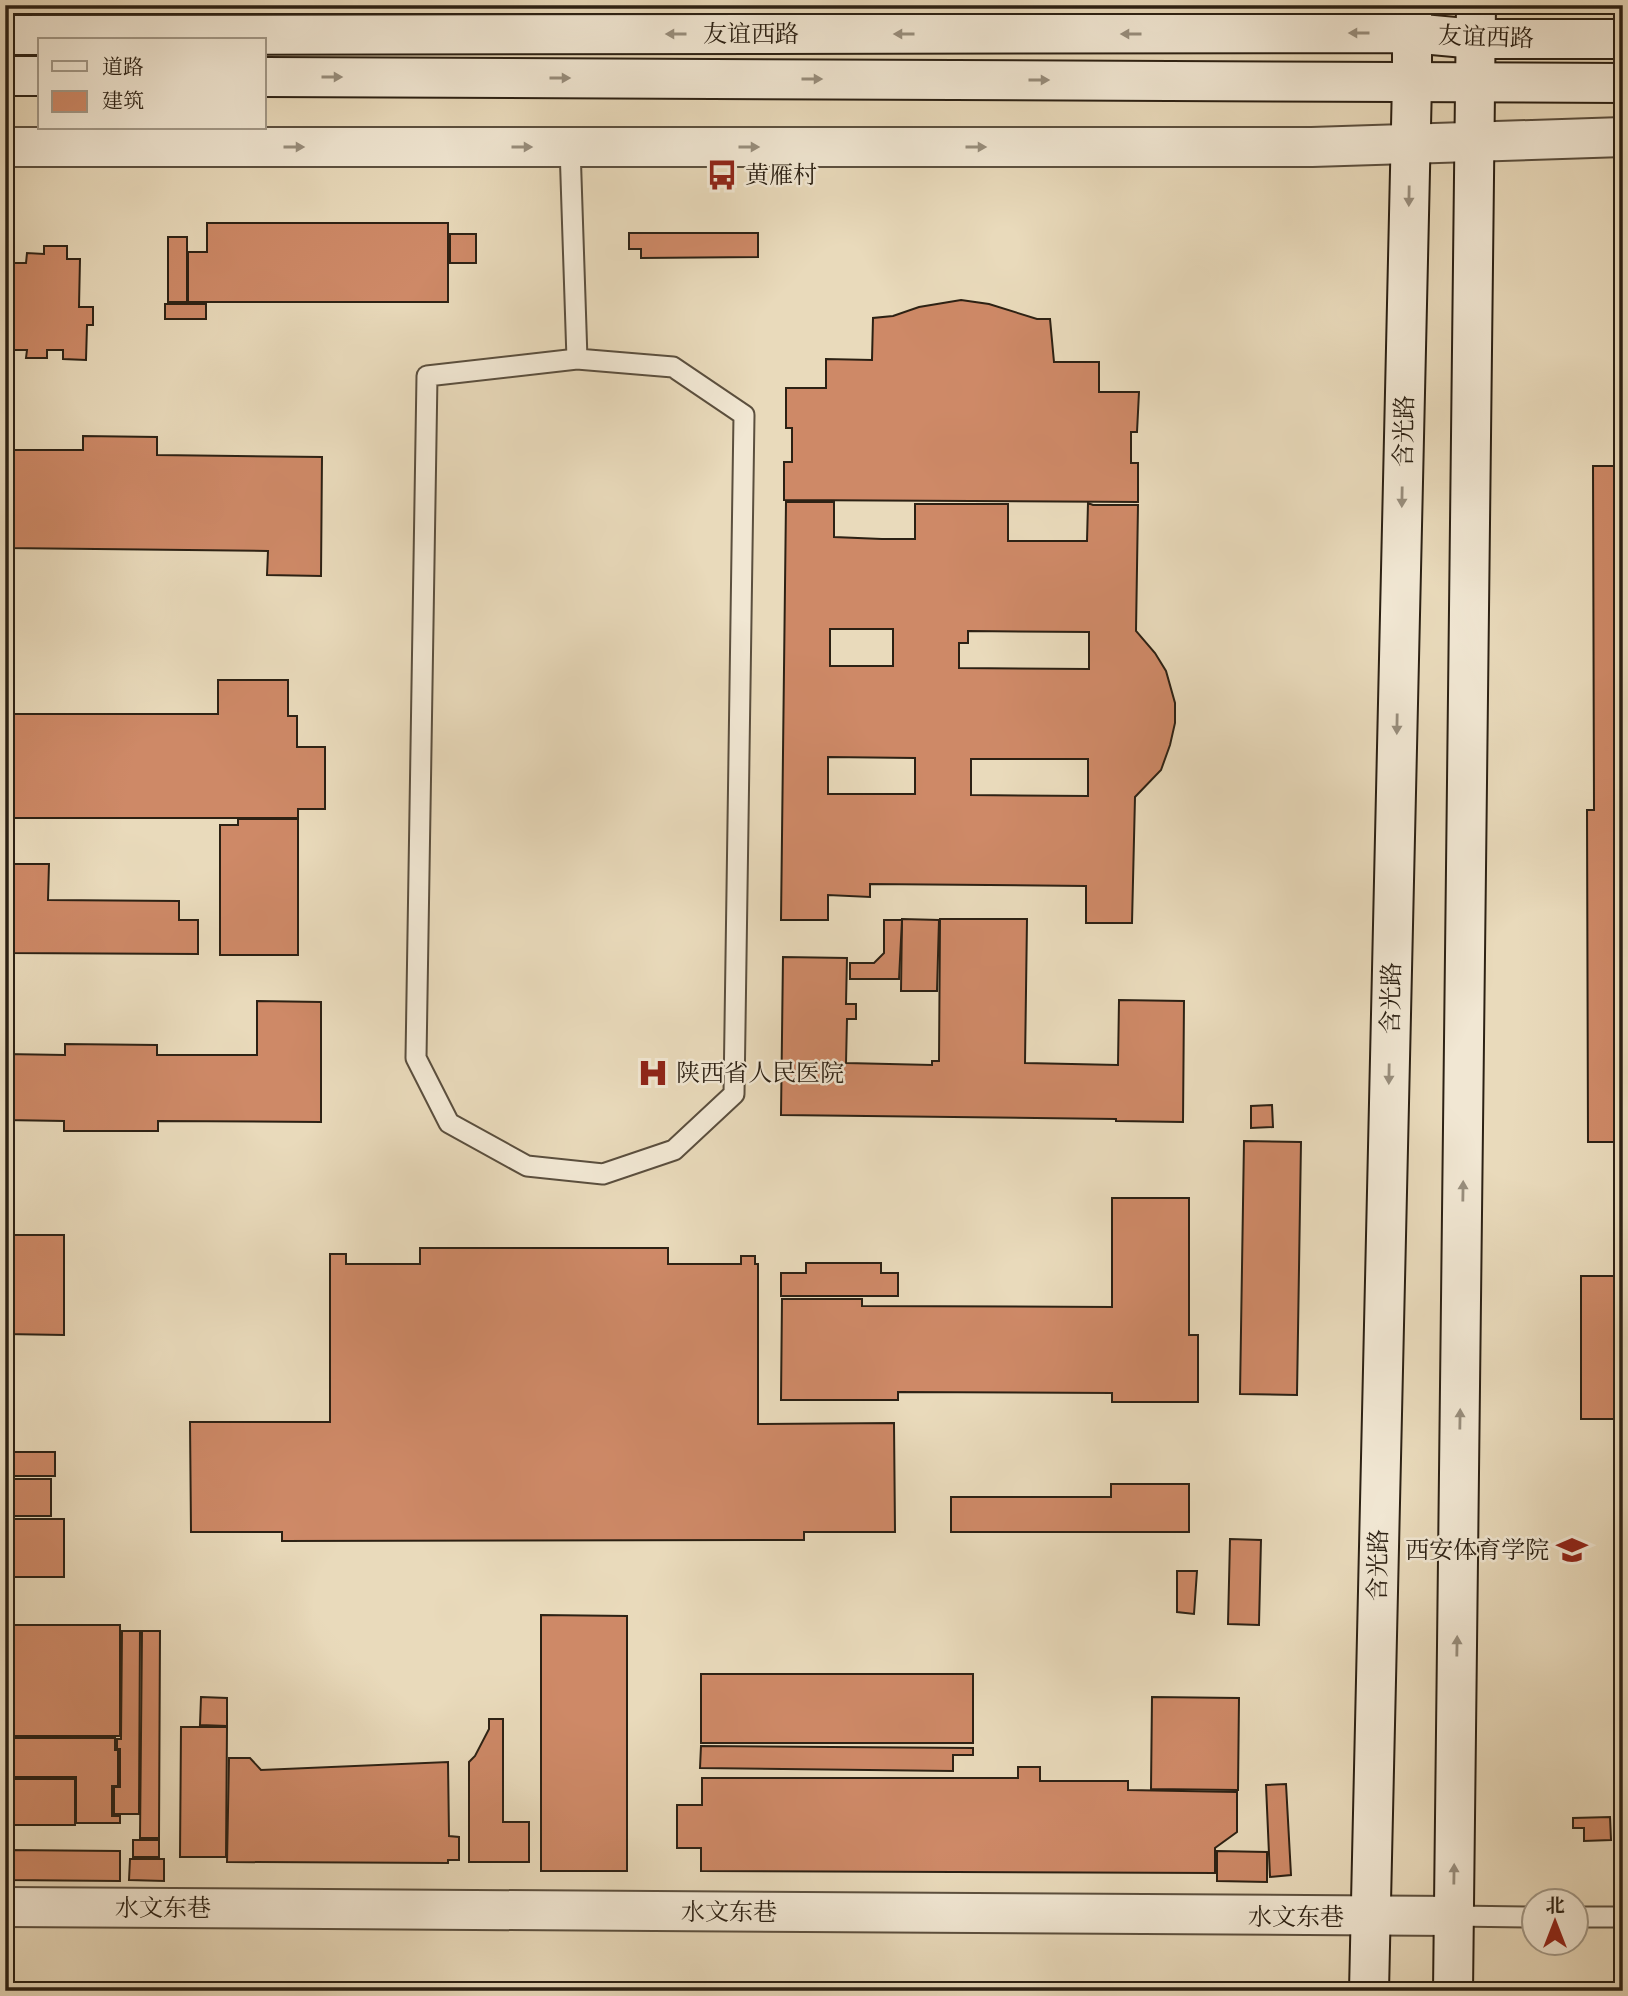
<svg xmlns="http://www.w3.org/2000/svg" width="1628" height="1996" viewBox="0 0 1628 1996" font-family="'Sorts Mill Goudy','Noto Serif SC',serif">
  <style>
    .building { fill: #ce8967; stroke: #2c2114; stroke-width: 2; fill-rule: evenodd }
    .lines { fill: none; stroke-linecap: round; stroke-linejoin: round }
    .service-casing { stroke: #5b4f3e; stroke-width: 23 }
    .tertiary-casing { stroke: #5b4f3e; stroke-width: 42 }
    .secondary-casing { stroke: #2c2114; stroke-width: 42 }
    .service { stroke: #f1e7d3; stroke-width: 19 }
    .tertiary { stroke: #f1e7d3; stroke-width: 38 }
    .secondary { stroke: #f1e7d3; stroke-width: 38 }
    .oneway { fill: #988e7d }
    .labels { text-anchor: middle; stroke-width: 5; stroke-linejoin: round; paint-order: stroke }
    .street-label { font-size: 24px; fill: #2c2114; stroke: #f1e7d3 }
    .poi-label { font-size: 24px; fill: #2c2114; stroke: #f1e7d3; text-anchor: start }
  </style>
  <rect width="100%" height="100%" fill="#e9dabb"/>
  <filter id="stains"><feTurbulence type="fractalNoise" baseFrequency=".00286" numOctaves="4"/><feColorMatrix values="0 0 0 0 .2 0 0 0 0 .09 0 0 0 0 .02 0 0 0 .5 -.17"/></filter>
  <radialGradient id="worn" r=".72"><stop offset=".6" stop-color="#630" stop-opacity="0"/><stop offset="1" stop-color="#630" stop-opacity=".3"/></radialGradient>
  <g class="building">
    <polygon points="207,223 448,223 448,302 188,302 188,252 207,252"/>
    <polygon points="629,233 758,233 758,257 641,258 641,249 629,249"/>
    <rect x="450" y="234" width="26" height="29"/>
    <rect x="168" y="237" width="19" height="65"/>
    <polygon points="44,246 67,246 67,259 80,259 79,307 93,307 93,325 87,325 86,360 63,359 63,350 47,350 47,358 26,358 27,350 11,350 11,339 5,339 5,263 26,263 27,253 44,254"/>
    <polygon points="961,300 989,304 1037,319 1050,319 1054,362 1099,362 1099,392 1139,392 1137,432 1131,432 1131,463 1138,463 1138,502 784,500 784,462 792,462 792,428 786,428 786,388 826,388 826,359 872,360 873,318 893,316 919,307"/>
    <rect x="165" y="304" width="41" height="15"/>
    <polygon points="83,436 157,437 157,455 322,457 321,576 267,575 268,551 5,548 5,450 83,450"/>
    <polygon points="1593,466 1623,466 1623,1142 1588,1142 1587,810 1594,810"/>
    <path d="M 786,502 L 834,502 L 834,537 L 882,539 L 915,539 L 915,504 L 1008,504 L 1008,541 L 1087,541 L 1088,503 L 1093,505 L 1138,505 L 1136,631 L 1155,653 L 1166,671 L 1175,703 L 1175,723 L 1170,745 L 1161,770 L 1135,797 L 1132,923 L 1086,923 L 1086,886 L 870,884 L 870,897 L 828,895 L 828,920 L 781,920 ZM 830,629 L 893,629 L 893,666 L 830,666 ZM 968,631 L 1089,632 L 1089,669 L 959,668 L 959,643 L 968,643 ZM 828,757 L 915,758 L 915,794 L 828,794 ZM 971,759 L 1088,759 L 1088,796 L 971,795 Z"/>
    <polygon points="218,680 288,680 288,716 297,716 297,747 325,747 325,809 298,809 298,818 5,818 5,714 218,714"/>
    <polygon points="238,819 298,819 298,955 220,955 220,825 238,825"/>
    <polygon points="5,864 49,864 48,900 179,901 179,920 198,920 198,954 5,953"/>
    <polygon points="902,919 939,920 937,991 901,991"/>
    <polygon points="940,919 1027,919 1025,1063 1118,1065 1119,1000 1184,1001 1183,1122 1116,1121 1116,1119 781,1115 783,957 847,958 846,1004 856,1004 856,1019 847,1019 846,1063 932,1065 932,1061 939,1061"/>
    <polygon points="884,920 902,920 899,979 850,979 850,963 874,963 884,953"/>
    <polygon points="257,1001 321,1002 321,1122 158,1121 158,1131 64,1131 64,1121 5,1120 5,1054 65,1055 65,1044 157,1045 157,1055 257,1055"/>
    <polygon points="1272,1105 1273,1127 1251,1128 1251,1106"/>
    <polygon points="1244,1141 1301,1142 1297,1395 1240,1394"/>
    <polygon points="1112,1198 1189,1198 1189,1335 1198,1335 1198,1402 1112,1402 1112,1393 898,1392 898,1400 781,1400 782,1299 862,1299 862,1306 1112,1307"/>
    <polygon points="5,1235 64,1235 64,1335 5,1334"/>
    <polygon points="420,1248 668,1248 668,1264 741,1264 741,1256 755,1256 755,1264 758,1264 758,1424 894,1423 895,1532 804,1532 804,1540 282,1541 282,1532 191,1532 190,1422 330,1422 330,1254 346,1254 346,1264 420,1264"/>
    <polygon points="806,1263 881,1263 881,1273 898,1273 898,1296 781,1296 781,1273 806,1273"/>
    <rect x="1581" y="1276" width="42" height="143"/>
    <rect x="5" y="1452" width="50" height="24"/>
    <rect x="5" y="1479" width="46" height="37"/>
    <polygon points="1111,1484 1189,1484 1189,1532 951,1532 951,1497 1111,1497"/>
    <rect x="5" y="1519" width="59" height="58"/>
    <polygon points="1230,1539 1261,1540 1259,1625 1228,1624"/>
    <polygon points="1177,1571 1197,1571 1194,1614 1177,1612"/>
    <polygon points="541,1615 627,1616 627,1871 541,1871"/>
    <rect x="5" y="1625" width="115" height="111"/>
    <polygon points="122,1631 140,1631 139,1814 114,1814 114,1787 120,1787 120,1749 117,1749 117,1739 121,1739"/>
    <polygon points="142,1631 160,1631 159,1838 140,1838"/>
    <rect x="701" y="1674" width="272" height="69"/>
    <polygon points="201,1697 227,1698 227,1726 200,1725"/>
    <polygon points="1152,1697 1239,1698 1238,1790 1151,1789"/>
    <polygon points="489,1719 503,1719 503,1822 529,1822 529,1862 469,1862 469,1762 475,1756 489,1729"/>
    <polygon points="181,1727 227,1727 226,1857 180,1857"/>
    <polygon points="5,1738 115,1738 115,1750 118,1750 118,1786 112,1786 112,1816 120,1816 120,1823 76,1823 76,1777 5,1777"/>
    <polygon points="701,1746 973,1748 973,1755 953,1755 953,1771 700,1768"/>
    <polygon points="229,1758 250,1758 261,1770 448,1762 449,1836 459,1837 459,1860 448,1860 448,1863 227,1862"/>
    <polygon points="1018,1767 1040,1767 1040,1781 1128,1781 1128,1790 1237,1792 1237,1832 1215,1848 1215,1873 701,1871 701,1848 677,1848 677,1805 702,1805 702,1778 1018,1778"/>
    <rect x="5" y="1779" width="70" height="46"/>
    <polygon points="1286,1784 1291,1875 1270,1877 1266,1785"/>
    <polygon points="1610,1817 1611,1840 1584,1841 1584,1828 1573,1828 1573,1818"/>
    <rect x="133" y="1840" width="26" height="17"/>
    <polygon points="5,1850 120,1851 120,1881 5,1880"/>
    <polygon points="1217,1851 1267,1852 1267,1882 1217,1881"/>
    <polygon points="130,1859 164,1859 164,1881 129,1880"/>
  </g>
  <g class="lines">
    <g class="service-casing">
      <g id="service">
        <polyline points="570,147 577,359 427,376 416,1058 449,1123 527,1166 603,1174 674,1150 734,1094 744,415 673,367 577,359"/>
        <polyline points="1454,1916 1534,1917"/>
        <polyline points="1576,1917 1623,1917"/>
      </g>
    </g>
    <g class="tertiary-casing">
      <g id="tertiary">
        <polyline points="5,147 1312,147 1623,137"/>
        <polyline points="5,1907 1454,1916"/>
      </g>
    </g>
    <g class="secondary-casing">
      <g id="secondary">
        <polyline points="5,35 1411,33 1476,39 1623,39"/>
        <polyline points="5,76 40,76"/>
        <polyline points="264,77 1623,83"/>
        <polyline points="1369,1991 1412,82 1412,5"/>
        <polyline points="1453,1991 1476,5"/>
      </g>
    </g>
    <use href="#service" class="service"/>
    <use href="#tertiary" class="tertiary"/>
    <use href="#secondary" class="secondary"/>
  </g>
  <defs><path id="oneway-solid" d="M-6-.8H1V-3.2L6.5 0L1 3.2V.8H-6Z" transform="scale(1.75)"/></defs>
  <g class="oneway">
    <use href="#oneway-solid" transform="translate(1359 33) rotate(180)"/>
    <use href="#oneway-solid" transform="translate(676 34) rotate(180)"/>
    <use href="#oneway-solid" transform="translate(904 34) rotate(180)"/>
    <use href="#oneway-solid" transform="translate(1131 34) rotate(180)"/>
    <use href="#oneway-solid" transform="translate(332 77)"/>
    <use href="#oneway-solid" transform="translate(560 78)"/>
    <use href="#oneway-solid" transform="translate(812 79)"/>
    <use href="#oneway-solid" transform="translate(1039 80)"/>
    <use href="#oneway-solid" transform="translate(294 147)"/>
    <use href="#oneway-solid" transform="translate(522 147)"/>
    <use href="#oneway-solid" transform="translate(749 147)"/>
    <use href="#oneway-solid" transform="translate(976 147)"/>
    <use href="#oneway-solid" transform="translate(1409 196) rotate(91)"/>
    <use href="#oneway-solid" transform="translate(1402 497) rotate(91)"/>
    <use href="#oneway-solid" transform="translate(1397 724) rotate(91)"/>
    <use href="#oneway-solid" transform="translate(1389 1074) rotate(91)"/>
    <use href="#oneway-solid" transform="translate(1463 1191) rotate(-89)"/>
    <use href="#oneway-solid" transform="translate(1460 1419) rotate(-89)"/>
    <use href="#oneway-solid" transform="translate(1457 1646) rotate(-89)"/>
    <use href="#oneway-solid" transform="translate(1454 1874) rotate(-89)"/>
  </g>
  <defs>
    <g id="bus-bare" transform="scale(2.415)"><path d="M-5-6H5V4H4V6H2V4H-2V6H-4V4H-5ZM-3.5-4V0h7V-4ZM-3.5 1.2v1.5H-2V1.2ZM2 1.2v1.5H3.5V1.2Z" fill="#8f2418" stroke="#f1e7d3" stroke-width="2.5" paint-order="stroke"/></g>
    <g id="hospital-bare" transform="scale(2.415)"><path d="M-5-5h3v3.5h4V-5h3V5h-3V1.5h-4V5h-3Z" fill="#8f2418" stroke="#f1e7d3" stroke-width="2.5" paint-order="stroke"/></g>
    <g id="university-bare" transform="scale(2.415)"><path d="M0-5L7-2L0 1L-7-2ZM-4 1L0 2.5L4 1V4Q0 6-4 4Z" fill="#8f2418" stroke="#f1e7d3" stroke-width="2.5" paint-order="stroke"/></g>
  </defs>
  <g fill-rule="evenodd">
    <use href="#bus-bare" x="722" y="175"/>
    <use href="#hospital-bare" x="653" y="1073"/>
    <use href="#university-bare" x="1572" y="1550"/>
  </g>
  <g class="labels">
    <g class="street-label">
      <text x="751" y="42">友谊西路</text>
      <text transform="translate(1486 37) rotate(2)" y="8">友谊西路</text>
      <text transform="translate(1404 431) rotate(-89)" y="8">含光路</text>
      <text transform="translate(1391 998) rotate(-89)" y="8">含光路</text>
      <text transform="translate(1378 1565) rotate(-89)" y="8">含光路</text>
      <text x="163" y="1916">水文东巷</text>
      <text x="729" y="1920">水文东巷</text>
      <text x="1296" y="1925">水文东巷</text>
    </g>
    <g class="poi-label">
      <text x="745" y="183">黄雁村</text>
      <text x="676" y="1081">陕西省人民医院</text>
      <text x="1549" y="1558" text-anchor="end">西安体育学院</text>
    </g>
  </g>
  <rect width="1628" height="1996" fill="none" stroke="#e9dabb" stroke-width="28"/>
  <rect x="7" y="7" width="1614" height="1982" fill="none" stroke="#2c2114" stroke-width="3.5"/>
  <rect x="14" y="14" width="1600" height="1968" fill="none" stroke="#2c2114" stroke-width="2"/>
  <rect x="38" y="38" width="228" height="91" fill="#f1e7d3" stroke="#a29887" stroke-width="2"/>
  <rect x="52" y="61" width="35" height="10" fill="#f1e7d3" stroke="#a29887" stroke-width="2"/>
  <text x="102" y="74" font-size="21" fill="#2c2114">道路</text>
  <rect x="52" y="91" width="35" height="21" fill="#ce8967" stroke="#a29887" stroke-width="2"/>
  <text x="102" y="108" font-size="21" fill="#2c2114">建筑</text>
  <g transform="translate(1555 1922)"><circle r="33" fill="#f1e7d3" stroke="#a29887" stroke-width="2"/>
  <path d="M0-5L12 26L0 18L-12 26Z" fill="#8f2418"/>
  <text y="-10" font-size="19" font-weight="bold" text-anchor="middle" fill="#2c2114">北</text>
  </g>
  <rect width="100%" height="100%" filter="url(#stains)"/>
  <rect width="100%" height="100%" fill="url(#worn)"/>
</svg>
